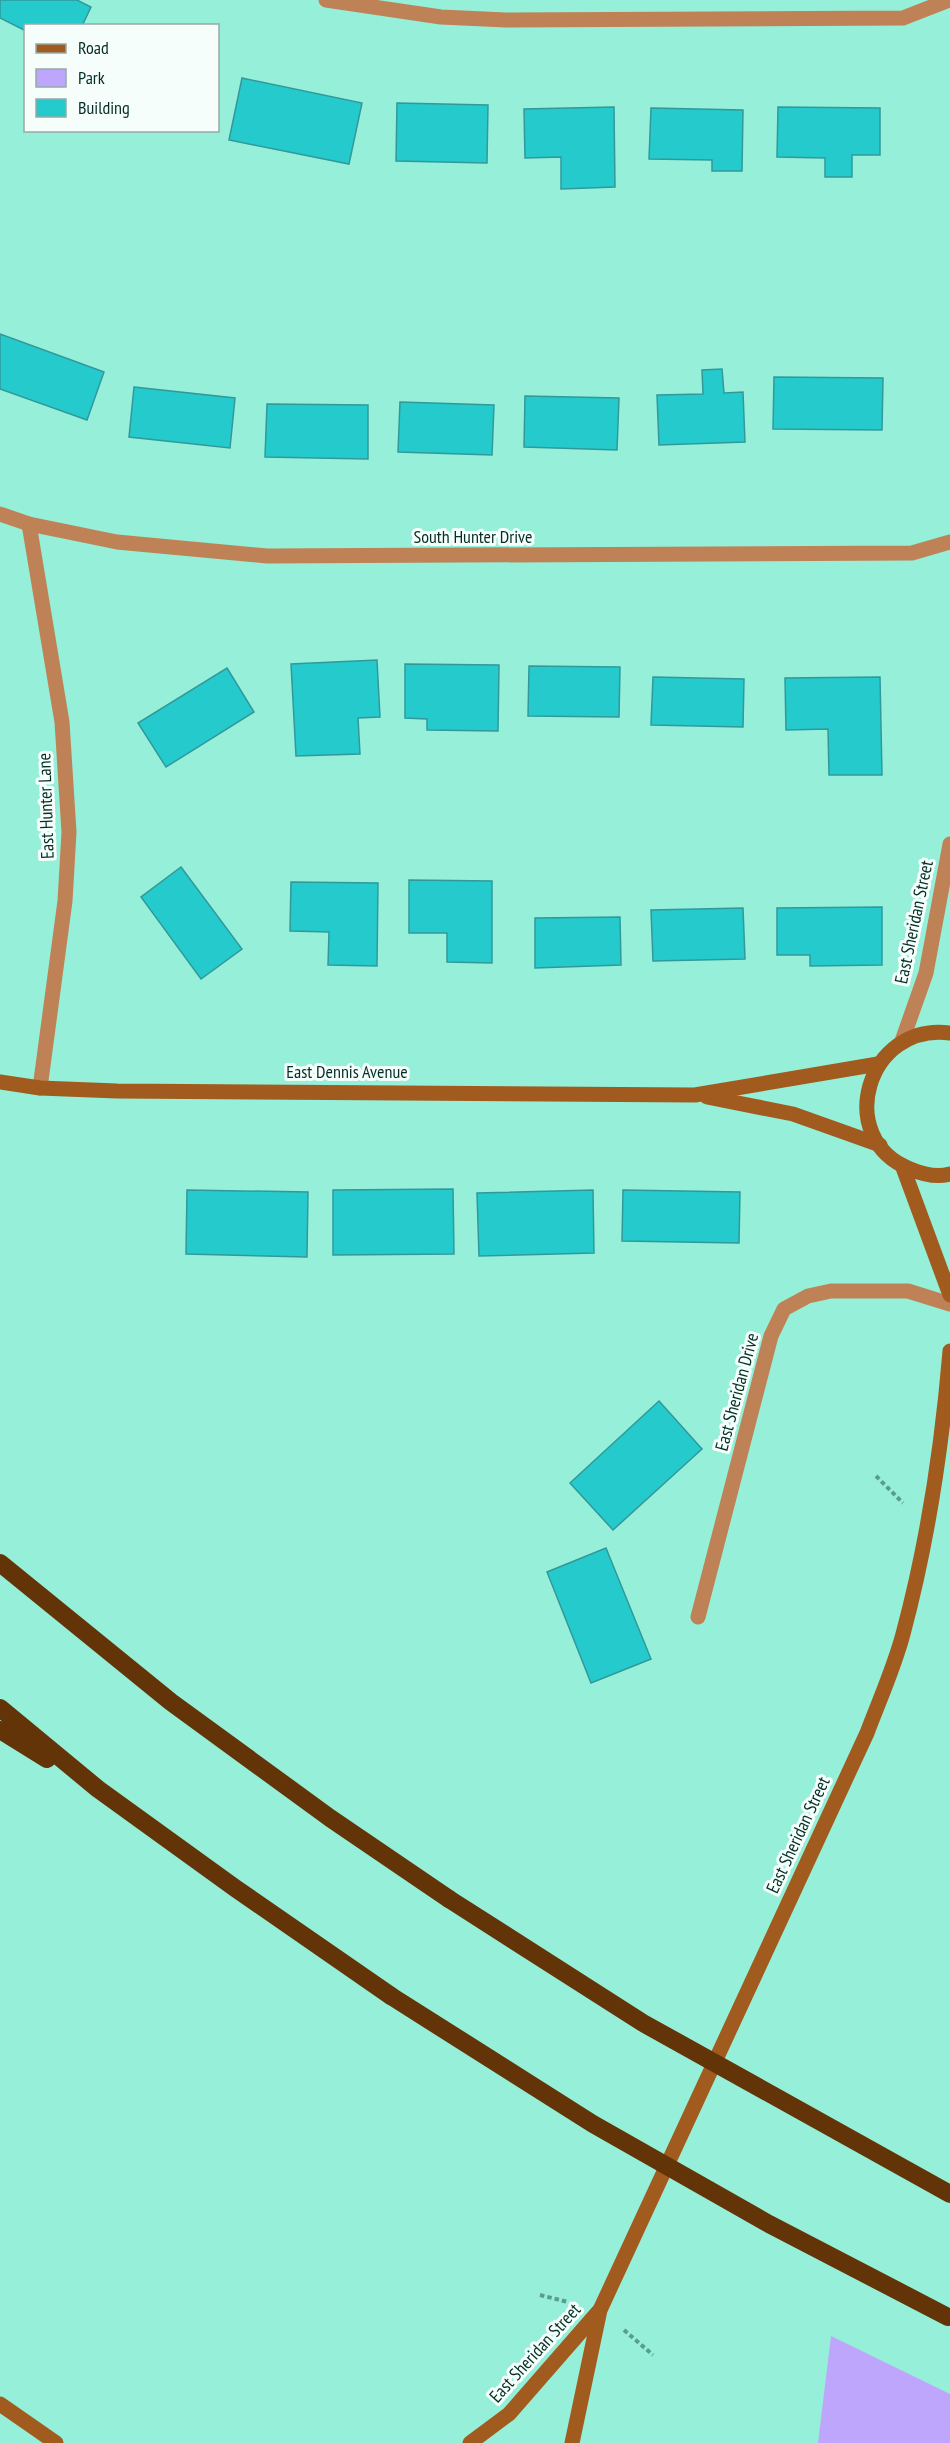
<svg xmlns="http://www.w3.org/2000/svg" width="950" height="2443" viewBox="0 0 950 2443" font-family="'PT Sans Narrow',sans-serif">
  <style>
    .green { fill: #bea6fc }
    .building { fill: #25cacc; stroke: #32999a; stroke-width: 1.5 }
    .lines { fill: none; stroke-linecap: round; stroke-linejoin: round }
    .path { stroke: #599e8d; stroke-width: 4; stroke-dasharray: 4.5 3; stroke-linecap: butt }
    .street { stroke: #bf8256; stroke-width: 15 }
    .secondary { stroke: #a15b1e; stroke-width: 15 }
    .highway { stroke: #633408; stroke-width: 18 }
    .highway-bridge { stroke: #633408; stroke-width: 18 }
    .labels { text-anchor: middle; stroke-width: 6; stroke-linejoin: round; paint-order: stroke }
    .street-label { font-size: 18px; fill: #062e26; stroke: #f6fefb }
  </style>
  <rect width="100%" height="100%" fill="#96efd9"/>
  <polygon class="green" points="831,2336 950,2394 950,2443 818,2443"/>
  <g class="building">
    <polygon points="0,0 77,0 91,7 82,26 26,26 26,31 0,18"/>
    <polygon points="242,78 362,103 349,164 229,140"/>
    <polygon points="397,103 488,105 487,163 396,161"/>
    <polygon points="614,107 615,187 561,189 561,157 525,158 524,109"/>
    <polygon points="778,107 880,108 880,155 852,155 852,177 825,177 825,158 777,157"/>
    <polygon points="651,108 743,110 742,171 712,171 712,160 649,159"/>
    <polygon points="0,334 104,372 87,420 0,389"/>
    <polygon points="722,369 724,393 743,392 745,442 659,445 657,395 703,394 702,370"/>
    <polygon points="774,377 883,378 882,430 773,429"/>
    <polygon points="134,387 235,398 230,448 129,437"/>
    <polygon points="525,396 619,398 617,450 524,447"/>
    <polygon points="400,402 494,405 492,455 398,452"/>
    <polygon points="267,404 368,405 368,459 265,457"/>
    <polygon points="377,660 380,717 358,718 360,754 296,756 291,664"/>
    <polygon points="405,664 499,665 498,731 427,730 427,719 405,718"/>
    <polygon points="529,666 620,667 619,717 528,716"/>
    <polygon points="227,668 254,712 166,767 138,723"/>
    <polygon points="653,677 744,679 743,727 651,725"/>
    <polygon points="880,677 882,775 829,775 828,729 786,730 785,678"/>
    <polygon points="181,867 242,949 201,979 141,897"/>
    <polygon points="409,880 492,881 492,963 447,962 447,933 409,933"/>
    <polygon points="291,882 378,883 377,966 328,965 329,932 290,931"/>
    <polygon points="882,907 882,965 810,966 810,955 777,955 777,908"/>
    <polygon points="743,908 745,959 653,961 651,910"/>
    <polygon points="620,917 621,965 535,968 535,918"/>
    <polygon points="453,1189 454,1254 333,1255 333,1190"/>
    <polygon points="187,1190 308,1192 307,1257 186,1254"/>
    <polygon points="593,1190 594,1253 479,1256 477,1193"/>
    <polygon points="623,1190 740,1192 739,1243 622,1241"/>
    <polygon points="659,1401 702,1449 613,1530 570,1483"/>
    <polygon points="606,1548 651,1659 591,1683 547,1572"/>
  </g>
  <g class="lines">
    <g class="path">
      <polyline points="876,1476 903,1503"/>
      <polyline points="540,2295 568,2302"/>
      <polyline points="624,2330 653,2355"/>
    </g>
    <g class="street">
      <polyline points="326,0 441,17 506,20 903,18 949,0"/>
      <polyline points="0,514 29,524 117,542 267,556 912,553 950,542"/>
      <polyline points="29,524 62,722 69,832 65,901 40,1088"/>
      <polyline points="902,1041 926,973 950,844"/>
      <polyline points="698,1617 771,1336 784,1309 808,1296 831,1291 908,1291 950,1304"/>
    </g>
    <g class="secondary">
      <path d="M 950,1033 C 867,1022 833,1138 910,1169 C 922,1174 936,1178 950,1174"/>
      <polyline points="0,1082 40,1088 117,1091 695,1095 878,1064"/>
      <polyline points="707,1097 793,1114 880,1145"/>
      <polyline points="902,1165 950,1295"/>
      <polyline points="0,2404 56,2443"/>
      <polyline points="470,2443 509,2414 598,2312"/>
      <path d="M 572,2443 L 600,2310 L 867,1733 C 879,1701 894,1668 903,1634 C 928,1541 942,1447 950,1351"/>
    </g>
    <g class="highway">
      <polyline points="0,1563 171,1702 330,1818 449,1899"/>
      <polyline points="0,1708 98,1789 235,1888 391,1996"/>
      <polyline points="0,1730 47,1759"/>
    </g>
    <g class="highway-bridge">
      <polyline points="449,1899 643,2023 950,2194"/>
      <polyline points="391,1996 593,2124 769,2224 948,2317"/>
    </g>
  </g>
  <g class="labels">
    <g class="street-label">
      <text x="473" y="543">South Hunter Drive</text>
      <text transform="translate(46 806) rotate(-92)" y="6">East Hunter Lane</text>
      <text transform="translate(914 922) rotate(-78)" y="6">East Sheridan Street</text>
      <text x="347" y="1078">East Dennis Avenue</text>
      <text transform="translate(737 1392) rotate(-75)" y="6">East Sheridan Drive</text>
      <text transform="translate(798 1835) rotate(-65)" y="6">East Sheridan Street</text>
      <text transform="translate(535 2353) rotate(-48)" y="6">East Sheridan Street</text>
    </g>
  </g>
  <rect x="24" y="24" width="195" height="108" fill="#f6fefb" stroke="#96aba6" stroke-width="1.5"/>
  <rect x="36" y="44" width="30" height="9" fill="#a15b1e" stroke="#96aba6" stroke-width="1.5"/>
  <text x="78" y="54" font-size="18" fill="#062e26">Road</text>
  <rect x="36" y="69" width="30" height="18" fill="#bea6fc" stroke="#96aba6" stroke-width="1.5"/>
  <text x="78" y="84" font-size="18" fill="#062e26">Park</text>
  <rect x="36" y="99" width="30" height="18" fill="#25cacc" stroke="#96aba6" stroke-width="1.5"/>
  <text x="78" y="114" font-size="18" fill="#062e26">Building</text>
</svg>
